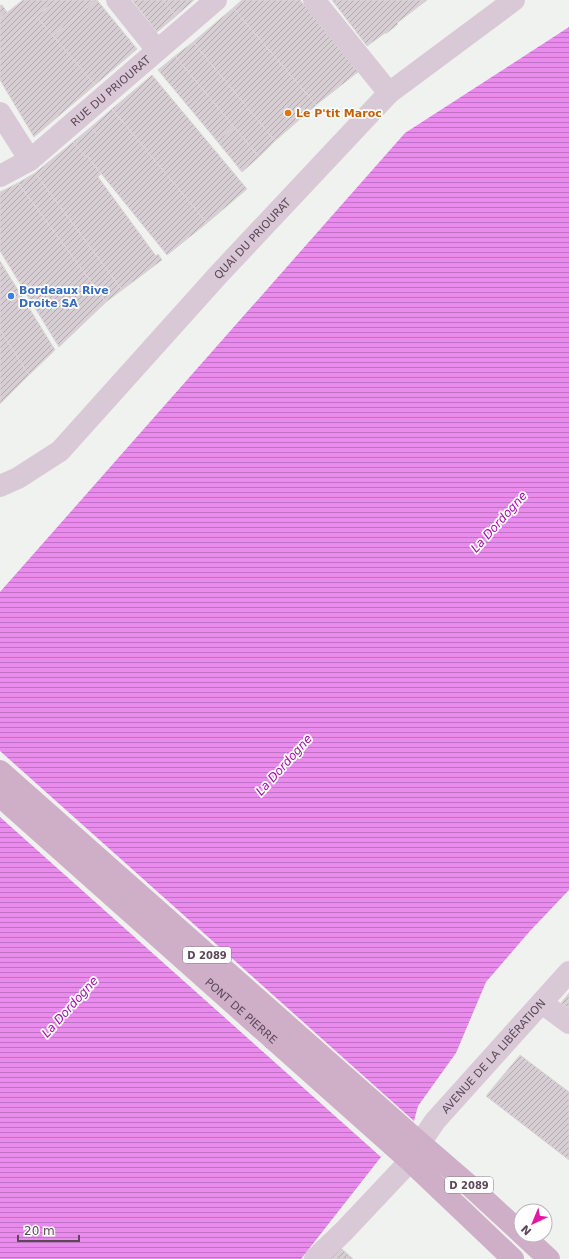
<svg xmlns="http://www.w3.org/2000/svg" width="569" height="1259" viewBox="0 0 569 1259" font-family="'DejaVu Sans',sans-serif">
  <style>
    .water { fill: url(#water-rules) }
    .pier { fill: #f0f2ef }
    .building { fill: url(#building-hatch); stroke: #dbd3d7 }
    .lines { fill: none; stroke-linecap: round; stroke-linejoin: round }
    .minor { stroke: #d9c9d6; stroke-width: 22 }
    .major { stroke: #ceafc7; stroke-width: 22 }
    .food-dot { fill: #e8710a; stroke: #fff; stroke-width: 1.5 }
    .shop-dot { fill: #3f7fe0; stroke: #fff; stroke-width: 1.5 }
    .labels { text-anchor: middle; stroke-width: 3.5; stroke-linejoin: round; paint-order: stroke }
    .shield { fill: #fff; stroke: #8e7e8a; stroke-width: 1 }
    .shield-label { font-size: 10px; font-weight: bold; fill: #5d4758 }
    .street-label { font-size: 11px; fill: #5d4758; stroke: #fff }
    .food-label { font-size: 11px; font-weight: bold; fill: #c56008; stroke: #fff; text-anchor: start }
    .shop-label { font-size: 11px; font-weight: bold; fill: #366cbe; stroke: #fff; text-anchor: start }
    .water-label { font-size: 12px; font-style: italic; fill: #a40dab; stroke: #fff }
  </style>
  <defs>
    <pattern id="water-rules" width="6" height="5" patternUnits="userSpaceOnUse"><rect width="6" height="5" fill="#e88bec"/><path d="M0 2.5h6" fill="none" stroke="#bf73c2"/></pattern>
    <pattern id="building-hatch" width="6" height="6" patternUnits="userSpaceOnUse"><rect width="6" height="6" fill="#d7ced4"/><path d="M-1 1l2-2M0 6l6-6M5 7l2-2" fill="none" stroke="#b2a9af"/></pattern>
  </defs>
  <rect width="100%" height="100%" fill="#f0f2ef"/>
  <polygon class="water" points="569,27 569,890 530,931 486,982 456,1053 418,1106 414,1121 381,1157 301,1259 0,1259 0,592 405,133"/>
  <polygon class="pier" points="0,751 414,1121 381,1157 0,817"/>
  <g class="building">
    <polygon points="23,0 57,0 31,20 0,51 0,18"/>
    <polygon points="57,0 97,0 53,36 36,16"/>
    <polygon points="97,0 137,49 95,85 53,36"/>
    <polygon points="132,0 163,0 176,16 157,32"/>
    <polygon points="163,0 194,0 176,16"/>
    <polygon points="242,0 300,0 358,72 316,105 233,8"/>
    <polygon points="332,0 427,0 397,23 398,24 387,33 385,33 367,46"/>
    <polygon points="2,5 7,12 0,18 0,6"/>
    <polygon points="233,8 316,105 275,141 193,42"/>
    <polygon points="36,16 95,85 34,137 0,80 0,51"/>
    <polygon points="193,42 275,141 259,157 175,56"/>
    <polygon points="175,56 234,127 217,141 158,70"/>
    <polygon points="152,75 247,189 207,223 112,109"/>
    <polygon points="112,109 116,114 96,133 91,127"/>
    <polygon points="116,114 207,223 167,255 87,156 86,157 73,142 91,127 96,133"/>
    <polygon points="234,127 259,157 242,172 217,141"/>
    <polygon points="73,142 86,157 87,156 101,174 98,177 156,256 158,254 162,260 122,290 35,173"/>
    <polygon points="35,173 122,290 106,302 18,183"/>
    <polygon points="18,183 106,302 59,347 0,251 0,192"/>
    <polygon points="0,261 55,350 29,375 0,330"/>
    <polygon points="0,330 29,375 0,404"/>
    <polygon points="569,993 569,1009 561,1003"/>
    <polygon points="520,1055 569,1092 569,1160 486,1096"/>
    <polygon points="341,1248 353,1259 329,1259"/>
  </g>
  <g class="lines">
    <g class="minor">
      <polyline points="117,0 157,50"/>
      <polyline points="314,0 389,93"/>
      <polyline points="0,113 30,160"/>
      <path id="s1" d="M 0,176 L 30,160 L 216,0"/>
      <path id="s2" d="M 0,486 L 18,478 L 60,451 L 219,274 L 389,93 L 514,0"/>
      <polyline points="542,1003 569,1023"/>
      <path id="s3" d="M 315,1259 L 344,1231 L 410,1161 L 420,1143 L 435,1121 L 569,972"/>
    </g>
    <g class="major">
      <polyline points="0,771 411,1135 469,1185 521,1233"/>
      <path id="s4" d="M 0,796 L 410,1161 L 513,1259"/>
      <polyline points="523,1235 549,1259"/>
    </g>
  </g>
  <circle class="food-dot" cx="288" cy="113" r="4"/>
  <circle class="shop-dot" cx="11" cy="296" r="4"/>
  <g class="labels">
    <g class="shield">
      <rect x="183" y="947" width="48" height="16" rx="3"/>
      <rect x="445" y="1177" width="48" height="16" rx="3"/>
    </g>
    <g class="shield-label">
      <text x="207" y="959">D 2089</text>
      <text x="469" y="1189">D 2089</text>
    </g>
    <g class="street-label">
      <text dy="4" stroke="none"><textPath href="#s1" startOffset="140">RUE DU PRIOURAT</textPath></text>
      <text dy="4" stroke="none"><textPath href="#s2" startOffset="356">QUAI DU PRIOURAT</textPath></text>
      <text dy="4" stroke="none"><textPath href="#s4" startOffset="323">PONT DE PIERRE</textPath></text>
      <text dy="4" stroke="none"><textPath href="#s3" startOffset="271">AVENUE DE LA LIBÉRATION</textPath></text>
    </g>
    <g class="food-label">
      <text x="296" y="117">Le P'tit Maroc</text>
    </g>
    <g class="shop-label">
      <text x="19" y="294">Bordeaux Rive<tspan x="19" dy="13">Droite SA</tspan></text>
    </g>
    <g class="water-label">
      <text transform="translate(499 522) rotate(-48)" y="4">La Dordogne</text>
      <text transform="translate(284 765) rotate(-48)" y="4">La Dordogne</text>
      <text transform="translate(70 1007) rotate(-48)" y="4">La Dordogne</text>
    </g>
  </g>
  <g transform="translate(533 1223) rotate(224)"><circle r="19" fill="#ffffff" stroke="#beb5bc"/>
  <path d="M0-3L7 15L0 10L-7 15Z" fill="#e219a4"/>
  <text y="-6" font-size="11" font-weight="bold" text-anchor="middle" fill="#5d4758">N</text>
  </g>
  <path d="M18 1235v6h61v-6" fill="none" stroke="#5d4758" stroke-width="2"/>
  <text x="24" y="1235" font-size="12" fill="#5d4758" stroke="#ffffff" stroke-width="3" paint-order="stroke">20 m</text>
</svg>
